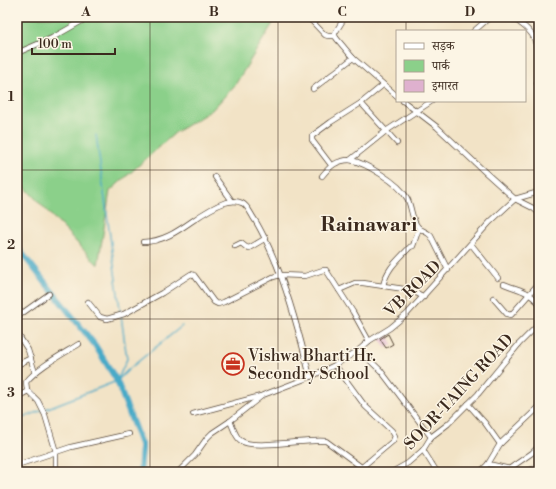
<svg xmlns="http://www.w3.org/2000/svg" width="556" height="489" viewBox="0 0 556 489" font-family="'Libre Bodoni','Noto Serif Devanagari',serif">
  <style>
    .green { fill: #8bd08a; stroke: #637d54 }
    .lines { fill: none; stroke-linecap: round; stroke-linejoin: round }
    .stream { stroke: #48aac7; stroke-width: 1.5 }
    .canal { stroke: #48aac7; stroke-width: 6 }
    .building { fill: #dfb1cf }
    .street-casing { stroke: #564637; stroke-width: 6 }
    .street { stroke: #fff; stroke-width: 4.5 }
    .grid { fill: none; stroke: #3b2a1e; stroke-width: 1; stroke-opacity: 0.55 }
    .labels { text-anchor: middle; stroke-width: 3; stroke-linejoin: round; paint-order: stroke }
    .street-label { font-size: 16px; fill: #3b2a1e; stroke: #fcf5e5 }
    .poi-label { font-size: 16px; fill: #3b2a1e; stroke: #fcf5e5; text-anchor: start }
    .district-label { font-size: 20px; font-weight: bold; fill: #3b2a1e; stroke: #fcf5e5 }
    .neatline { fill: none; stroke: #3b2a1e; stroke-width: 1.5 }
    .grid-label { font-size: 13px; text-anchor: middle; font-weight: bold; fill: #3b2a1e }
  </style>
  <rect width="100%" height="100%" fill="#fcf5e5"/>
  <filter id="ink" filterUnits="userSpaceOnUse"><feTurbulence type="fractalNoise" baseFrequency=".025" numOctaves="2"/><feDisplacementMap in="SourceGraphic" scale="8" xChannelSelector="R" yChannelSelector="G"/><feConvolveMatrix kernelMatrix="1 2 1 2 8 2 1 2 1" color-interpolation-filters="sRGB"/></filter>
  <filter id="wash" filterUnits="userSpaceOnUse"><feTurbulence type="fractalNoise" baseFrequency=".012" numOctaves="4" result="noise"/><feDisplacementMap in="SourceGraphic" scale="16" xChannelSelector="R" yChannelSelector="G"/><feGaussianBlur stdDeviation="0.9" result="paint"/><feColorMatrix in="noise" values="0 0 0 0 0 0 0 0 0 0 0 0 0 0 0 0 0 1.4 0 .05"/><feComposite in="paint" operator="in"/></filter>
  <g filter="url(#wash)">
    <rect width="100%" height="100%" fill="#f2e3c6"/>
    <polygon class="green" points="17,17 275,17 275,20 235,85 212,110 176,132 110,191 98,265 17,179"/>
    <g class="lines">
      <g class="stream">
        <polyline points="96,135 127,359 117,381"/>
        <polyline points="17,420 117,381 129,369 182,326"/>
      </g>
      <polyline class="canal" points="17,247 95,345 117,381 142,447 140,472"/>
    </g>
    <g id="blocks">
      <polygon class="building" points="388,334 393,344 386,348 380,339"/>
    </g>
  </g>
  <g filter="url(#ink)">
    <use href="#blocks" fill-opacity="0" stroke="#564637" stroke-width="1"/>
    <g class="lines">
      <g class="street-casing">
        <g id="street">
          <polyline points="308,17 325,35 328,36 335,36"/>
          <polyline points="345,17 335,33 335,36 337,39 353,58 397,96"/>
          <path d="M 510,17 C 519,21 533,32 535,41 C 537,47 537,51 539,57"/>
          <polyline points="474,31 490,17"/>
          <polyline points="17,53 52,38 89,17"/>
          <polyline points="539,78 537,83 539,86"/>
          <polyline points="313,89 353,58"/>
          <polyline points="403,101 437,127 485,172 515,199 533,208 539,213"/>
          <polyline points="361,103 397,143"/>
          <path d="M 350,160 C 366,163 399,183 407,198 C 412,207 411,219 418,227 C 421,231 427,231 431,236 L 448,270"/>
          <polyline points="331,165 312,140 312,136 331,122 361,103 383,85"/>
          <path d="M 322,176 C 330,166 337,160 350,160 L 386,131 L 432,101"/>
          <polyline points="215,177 232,201"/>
          <path d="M 143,242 C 175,242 195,213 224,203 C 230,201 236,200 242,203 C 247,205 250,212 253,217 C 263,232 270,249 277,266 C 291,302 301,339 310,377"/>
          <polyline points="471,244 498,278"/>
          <polyline points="235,246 241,243 246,247 249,248 266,238"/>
          <path d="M 504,284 C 521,291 525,289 539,303"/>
          <path d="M 383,286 C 387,268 398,260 410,247 L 413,246 L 419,228"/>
          <polyline points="339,290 355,283 363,283 411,290 424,297"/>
          <polyline points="493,298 507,314 511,315 539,283"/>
          <polyline points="88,302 100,317 107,319 124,314 162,293 191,274 194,275 214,302 218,304 224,302 273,277 280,275 305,276 323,270 326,270 353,312 369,341"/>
          <polyline points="17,317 49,294"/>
          <polyline points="17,333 28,350 35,373"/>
          <polyline points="359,350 381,371 431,437"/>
          <polyline points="17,365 31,358"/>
          <polyline points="335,365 365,406 392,431 395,436 393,441 362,467"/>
          <polyline points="17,397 28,391"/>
          <polyline points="468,404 485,423 500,444"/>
          <polyline points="193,414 261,396"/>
          <path d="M 230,421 C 233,427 235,436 240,440 C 252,451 309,438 326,441 L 368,472"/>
          <polyline points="423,450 437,472"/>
          <polyline points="488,464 523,472 539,467"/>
          <polyline points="17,465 71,447 129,434"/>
          <polyline points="509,469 532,453 539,446"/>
          <path d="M 56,472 L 56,452 L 45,415 L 38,401 L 27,390 L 26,382 C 38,367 63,354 79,344"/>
          <polyline points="178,472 195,455 207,438 212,433 230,421 263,395 310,377 335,365 359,350 369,341 390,328 407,314 490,222 515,199 539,192"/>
          <polyline points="392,472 408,463 423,450 431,437 448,424 478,394 519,344 539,324"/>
          <polyline points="480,472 488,464 500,444 539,407"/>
        </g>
      </g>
      <use href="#street" class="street"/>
    </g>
  </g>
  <path class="grid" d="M 150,17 L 150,472M 278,17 L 278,472M 406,17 L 406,31M 406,101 L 406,472M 17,170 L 539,170M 17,319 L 539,319"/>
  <defs>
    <g id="office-ring" transform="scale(1.15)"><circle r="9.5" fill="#fcf5e5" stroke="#c8321e" stroke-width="1.5"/><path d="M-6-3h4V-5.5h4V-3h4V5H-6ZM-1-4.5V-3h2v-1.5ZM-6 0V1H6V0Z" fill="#c8321e"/></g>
  </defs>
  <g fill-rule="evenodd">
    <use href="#office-ring" x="233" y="364"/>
  </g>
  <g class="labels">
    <g class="street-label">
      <text transform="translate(412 288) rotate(-45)" y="6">VB ROAD</text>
      <text transform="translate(458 391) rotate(-47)" y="6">SOOR-TAING ROAD</text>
    </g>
    <g class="poi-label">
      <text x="248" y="361">Vishwa Bharti Hr.<tspan x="248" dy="18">Secondry School</tspan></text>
    </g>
    <g class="district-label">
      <text x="369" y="231">Rainawari</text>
    </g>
  </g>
  <rect width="556" height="489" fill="none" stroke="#fcf5e5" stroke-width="44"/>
  <rect x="396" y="30" width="130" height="72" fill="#fcf5e5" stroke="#afa495"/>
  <rect x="404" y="43" width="20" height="6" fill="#ffffff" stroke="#afa495"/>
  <text x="432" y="50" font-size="12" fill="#3b2a1e">सड़क</text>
  <rect x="404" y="60" width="20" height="12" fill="#8bd08a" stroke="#afa495"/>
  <text x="432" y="70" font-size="12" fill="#3b2a1e">पार्क</text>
  <rect x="404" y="80" width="20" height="12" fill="#dfb1cf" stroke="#afa495"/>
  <text x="432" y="90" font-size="12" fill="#3b2a1e">इमारत</text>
  <path d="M32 48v6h83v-6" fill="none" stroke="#3b2a1e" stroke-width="2"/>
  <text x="38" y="48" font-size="12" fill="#3b2a1e" stroke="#fcf5e5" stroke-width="3" paint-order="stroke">100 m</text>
  <rect x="22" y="22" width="512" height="445" class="neatline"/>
  <g class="grid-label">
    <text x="86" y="16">A</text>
    <text x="214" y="16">B</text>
    <text x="342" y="16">C</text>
    <text x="470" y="16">D</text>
    <text x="11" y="101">1</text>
    <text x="11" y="249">2</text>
    <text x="11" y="397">3</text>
  </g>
</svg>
